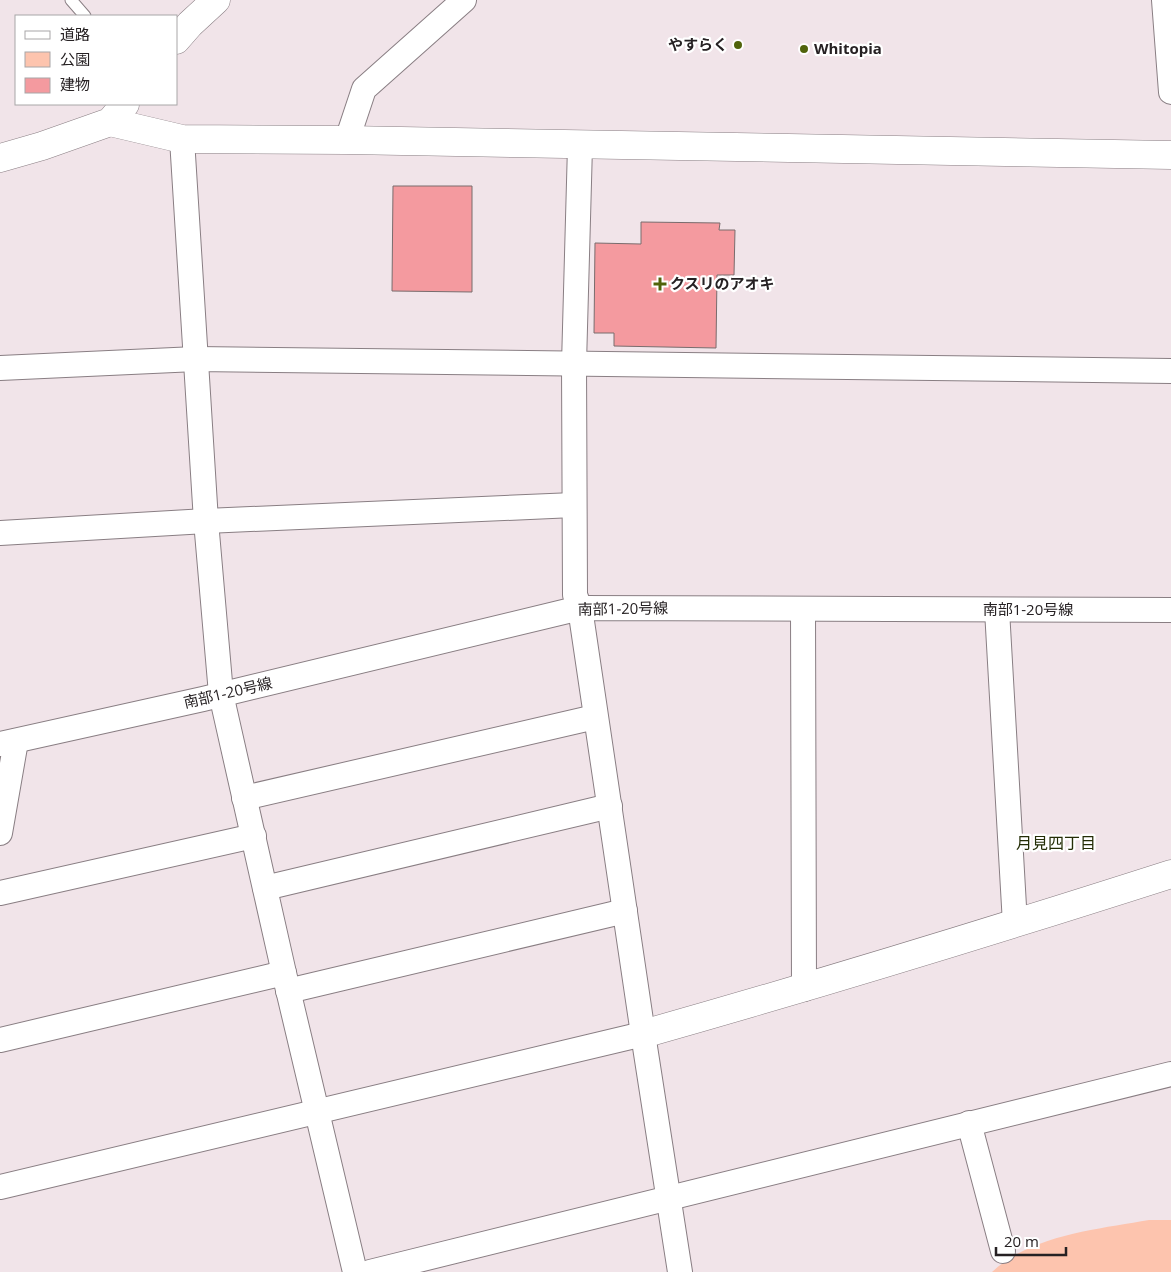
<svg xmlns="http://www.w3.org/2000/svg" width="1171" height="1272" viewBox="0 0 1171 1272" font-family="'Open Sans','Noto Sans JP',sans-serif">
  <style>
    .green { fill: #fdc4ae }
    .building { fill: #f49a9f; stroke: #796c6d }
    .lines { fill: none; stroke-linecap: round; stroke-linejoin: round }
    .service-casing { stroke: #897e83; stroke-width: 13 }
    .minor-casing { stroke: #897e83; stroke-width: 26 }
    .tertiary-casing { stroke: #897e83; stroke-width: 29 }
    .primary-casing { stroke: #897e83; stroke-width: 29 }
    .service { stroke: #fff; stroke-width: 11 }
    .minor { stroke: #fff; stroke-width: 24 }
    .tertiary { stroke: #fff; stroke-width: 28 }
    .primary { stroke: #fff; stroke-width: 28 }
    .poi-dot { fill: #50630b; stroke: #fff; stroke-width: 2 }
    .labels { text-anchor: middle; stroke-width: 4.5; stroke-linejoin: round; paint-order: stroke }
    .poi-label { font-size: 15px; font-weight: bold; fill: #262123; stroke: #fff; text-anchor: start }
    .street-label { font-size: 15px; fill: #262123; stroke: #fff }
    .neighbourhood-label { font-size: 16px; fill: #242d06; stroke: #fff }
  </style>
  <rect width="100%" height="100%" fill="#f1e4e9"/>
  <path class="green" d="M 1149,1220 L 1171,1220 L 1171,1272 L 992,1272 C 1031,1235 1099,1229 1149,1220 Z"/>
  <g class="building">
    <polygon points="393,186 472,186 472,292 392,291"/>
    <polygon points="641,222 720,223 719,230 735,230 734,275 717,275 716,348 614,346 614,333 594,333 595,243 641,244"/>
  </g>
  <g class="lines">
    <g class="service-casing">
      <polyline id="service" points="71,0 85,16"/>
    </g>
    <g class="minor-casing">
      <g id="minor">
        <polyline points="1164,0 1171,92"/>
        <polyline points="182,139 206,521 221,694 284,973 355,1272"/>
        <polyline points="347,140 364,89 464,0"/>
        <polyline points="580,146 574,364 575,595 580,608 643,1034 680,1272"/>
        <polyline points="0,368 196,359 1171,371"/>
        <polyline points="0,533 206,521 574,505"/>
        <polyline points="803,609 804,989"/>
        <polyline points="997,610 1015,924"/>
        <polyline points="0,744 203,699 580,608 1171,610"/>
        <polyline points="244,798 595,717"/>
        <polyline points="0,833 16,741"/>
        <polyline points="265,888 610,806"/>
        <polyline points="0,893 254,836"/>
        <polyline points="288,991 625,911"/>
        <polyline points="0,1040 284,973"/>
        <polyline points="969,1123 1003,1251"/>
        <polyline points="0,1187 643,1034"/>
        <polyline points="370,1272 1171,1074"/>
      </g>
    </g>
    <g class="tertiary-casing">
      <g id="tertiary">
        <polyline points="110,122 182,139 347,140 1171,155"/>
        <path d="M 643,1034 C 820,984 996,930 1171,874"/>
      </g>
    </g>
    <g class="primary-casing">
      <g id="primary">
        <polyline points="176,40 190,24 216,0"/>
        <polyline points="0,158 42,146 110,122 125,104"/>
      </g>
    </g>
    <use href="#service" class="service"/>
    <use href="#minor" class="minor"/>
    <use href="#tertiary" class="tertiary"/>
    <use href="#primary" class="primary"/>
  </g>
  <g class="poi-dot">
    <circle cx="738" cy="45" r="5"/>
    <circle cx="804" cy="49" r="5"/>
    <path d="M657.5 276.5h5v5h5v5h-5v5h-5v-5h-5v-5h5z"/>
  </g>
  <g class="labels">
    <g class="poi-label">
      <text x="728" y="50" text-anchor="end">やすらく</text>
      <text x="814" y="54">Whitopia</text>
      <text x="670" y="289">クスリのアオキ</text>
    </g>
    <g class="street-label">
      <text transform="translate(623 609) rotate(-1)" y="5">南部1-20号線</text>
      <text x="1028" y="615">南部1-20号線</text>
      <text transform="translate(228 693) rotate(-13)" y="5">南部1-20号線</text>
    </g>
    <g class="neighbourhood-label">
      <text x="1056" y="849">月見四丁目</text>
    </g>
  </g>
  <rect x="15" y="15" width="162" height="90" fill="#ffffff" stroke="#a8a6a7"/>
  <rect x="25" y="31" width="25" height="8" fill="#ffffff" stroke="#a8a6a7"/>
  <text x="60" y="40" font-size="15" fill="#262123">道路</text>
  <rect x="25" y="52" width="25" height="15" fill="#fdc4ae" stroke="#a8a6a7"/>
  <text x="60" y="65" font-size="15" fill="#262123">公園</text>
  <rect x="25" y="78" width="25" height="15" fill="#f49a9f" stroke="#a8a6a7"/>
  <text x="60" y="90" font-size="15" fill="#262123">建物</text>
  <path d="M996 1247v8h70v-8" fill="none" stroke="#262123" stroke-width="2.5"/>
  <text x="1004" y="1247" font-size="15" fill="#262123" stroke="#ffffff" stroke-width="4" paint-order="stroke">20 m</text>
</svg>
